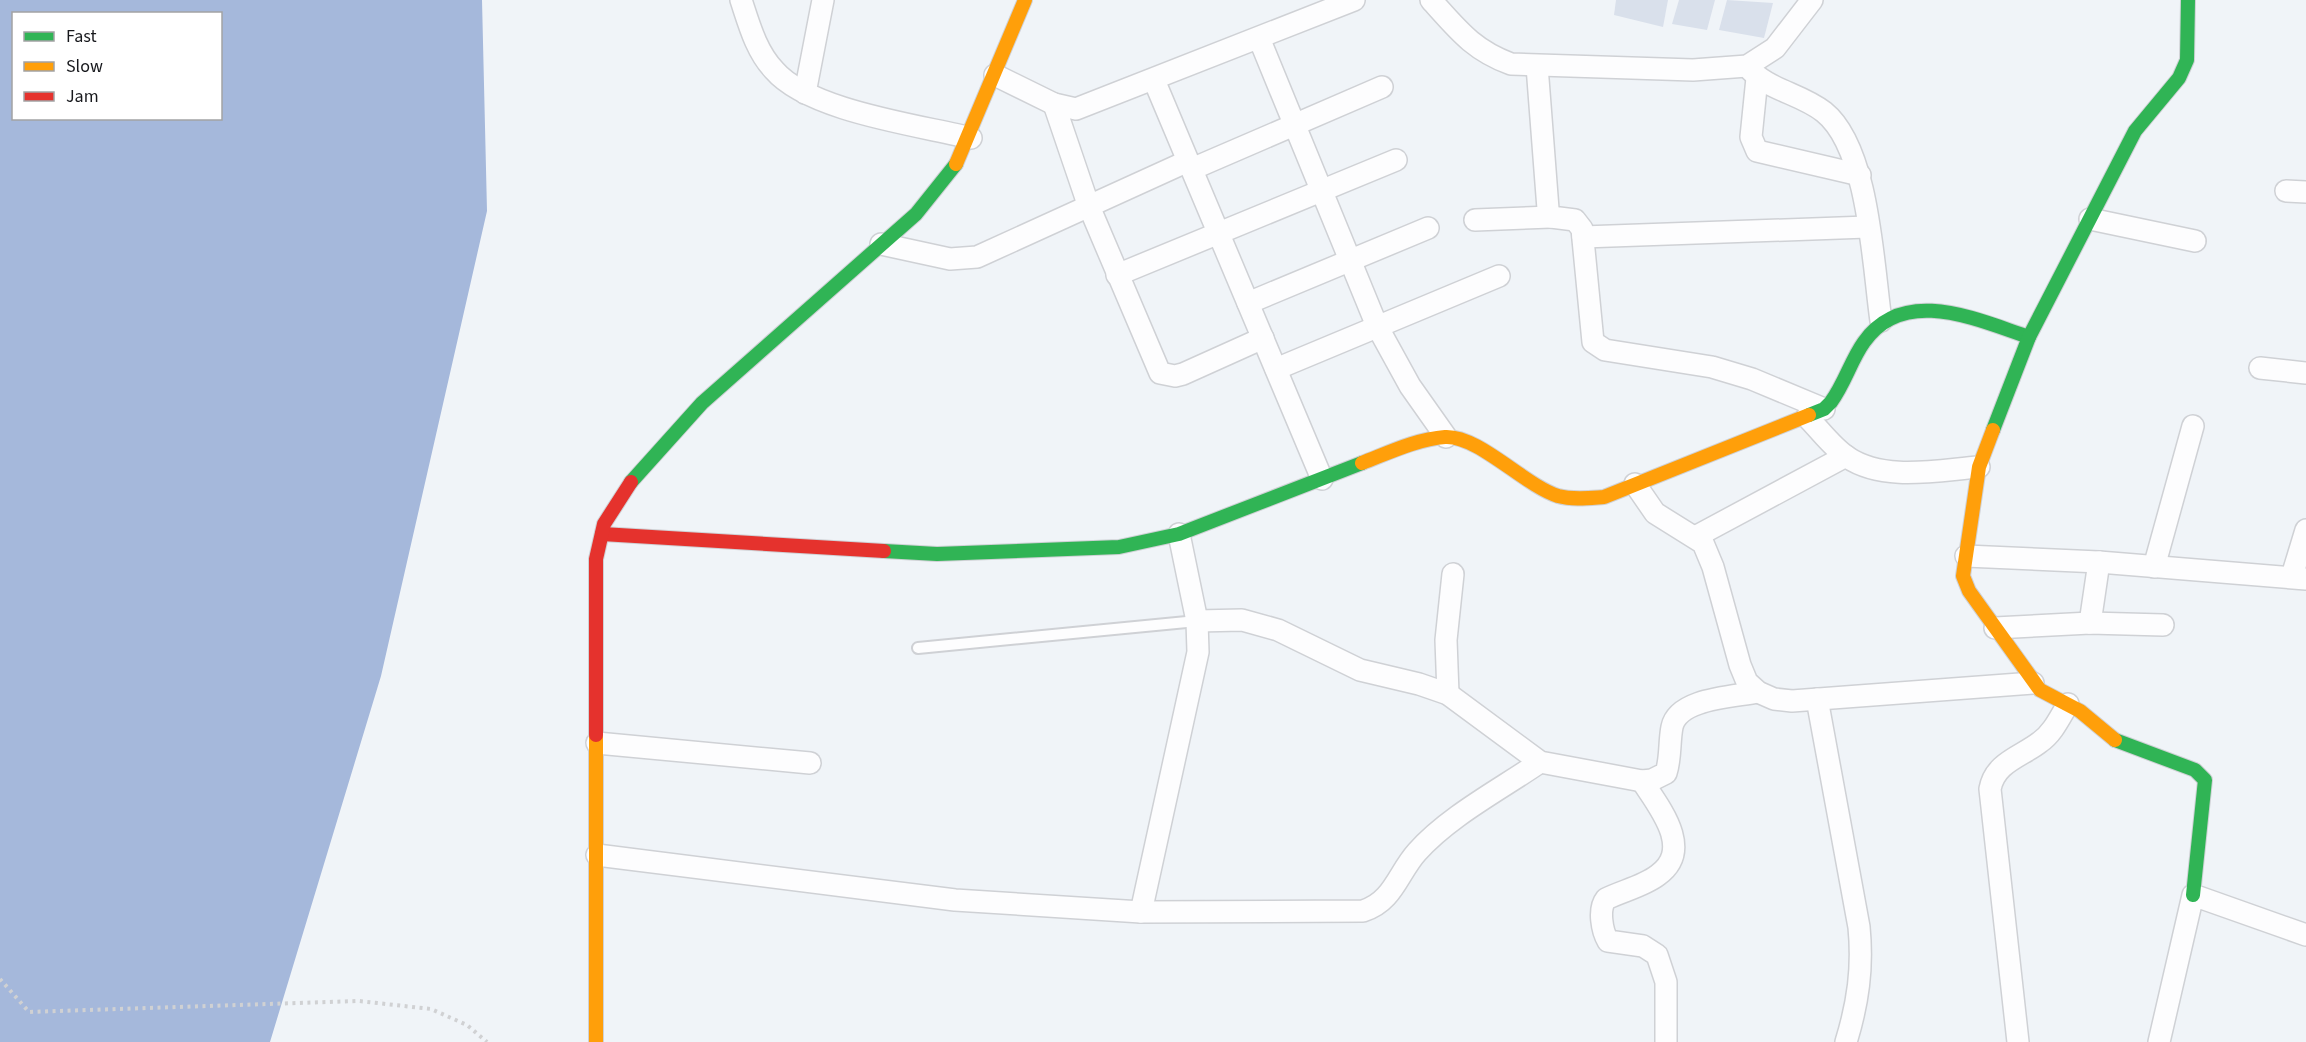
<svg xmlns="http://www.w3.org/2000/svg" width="2306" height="1042" viewBox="0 0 2306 1042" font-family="'Source Sans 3',sans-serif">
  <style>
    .water { fill: #a5b8db; fill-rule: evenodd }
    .building { fill: #d9e0eb }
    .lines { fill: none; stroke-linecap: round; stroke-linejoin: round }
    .lane-casing { stroke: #cfd1d5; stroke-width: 14 }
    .street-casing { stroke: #cfd1d5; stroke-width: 24 }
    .fast-casing { stroke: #cfd1d5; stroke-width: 16 }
    .slow-casing { stroke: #cfd1d5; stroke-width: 16 }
    .jam-casing { stroke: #cfd1d5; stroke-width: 16 }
    .path { stroke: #d0d1d3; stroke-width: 4; stroke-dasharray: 3 4.5; stroke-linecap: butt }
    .lane { stroke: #fdfdfe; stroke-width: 10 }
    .street { stroke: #fdfdfe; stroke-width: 21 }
    .fast { stroke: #30b455; stroke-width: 14 }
    .slow { stroke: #ff9f0a; stroke-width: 14 }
    .jam { stroke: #e5322d; stroke-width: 14 }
  </style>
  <rect width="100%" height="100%" fill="#f0f4f8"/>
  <path class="water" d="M 0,0 L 482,0 L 487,211 L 381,676 L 270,1042 L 0,1042 ZM 14,14 L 220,14 L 220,118 L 14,118 Z"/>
  <g class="building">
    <polygon points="1616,0 1668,0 1663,27 1614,15"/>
    <polygon points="1679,0 1715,0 1707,30 1672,24"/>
    <polygon points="1727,0 1773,3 1764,38 1719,30"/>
  </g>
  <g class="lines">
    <g class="lane-casing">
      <polyline id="lane" points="918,648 1197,621"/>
    </g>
    <g class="street-casing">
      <g id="street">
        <path d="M 741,0 C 749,24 756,51 774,70 C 809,111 918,125 971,138"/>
        <path d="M 1431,0 C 1458,30 1473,50 1511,64 L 1693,70 L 1747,66 L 1775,48 L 1812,0"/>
        <polyline points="1259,38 1377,326 1410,386 1446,437"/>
        <polyline points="1537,66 1548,209 1551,217 1575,220 1582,229 1593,342 1605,350 1712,367 1752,379 1824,409"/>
        <path d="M 1747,66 C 1766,90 1800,93 1824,112 C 1869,148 1873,265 1881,321"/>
        <polyline points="995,75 1054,104 1076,109 1354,0"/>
        <polyline points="1757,78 1751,137 1757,151 1860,175"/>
        <polyline points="1154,80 1322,479"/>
        <polyline points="805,93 823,0"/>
        <polyline points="1054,104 1088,204 1160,373 1175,376 1183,374 1263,338"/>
        <polyline points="1192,169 1382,87"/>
        <polyline points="2286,191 2306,192"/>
        <polyline points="2090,219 2195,241"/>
        <polyline points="1475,220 1551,217"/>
        <polyline points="1583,237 1867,227"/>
        <polyline points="881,244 950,259 977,257 1188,161"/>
        <polyline points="1117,275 1396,160"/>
        <polyline points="1248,303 1428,228"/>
        <polyline points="2260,368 2306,373"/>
        <polyline points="1276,369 1499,276"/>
        <path d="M 1807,417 C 1820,430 1832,447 1847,457 C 1884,482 1938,470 1979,467"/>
        <polyline points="1635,484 1655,513 1703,543 1713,567 1740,665 1747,682 1758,692 1774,699 1792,701 2033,683"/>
        <polyline points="1695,537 1846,456"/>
        <polyline points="1966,556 2099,562 2306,579"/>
        <polyline points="2154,567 2193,426"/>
        <polyline points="2292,576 2306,530"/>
        <path d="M 1197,621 L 1242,620 L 1278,630 L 1360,670 L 1419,684 L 1448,694 L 1540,762 L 1642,781 L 1652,780 L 1666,773 C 1671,758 1669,742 1672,727 C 1678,698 1734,697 1758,692"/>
        <polyline points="2090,623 2099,562"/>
        <polyline points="1995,628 2090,623 2163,625"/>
        <polyline points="1448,694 1446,640 1453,574"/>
        <path d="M 1817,699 L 1859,927 C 1863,968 1858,1003 1846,1042"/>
        <polyline points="597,743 810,763"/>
        <path d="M 1642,781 C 1659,807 1694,849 1658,875 C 1644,886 1622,891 1606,899 C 1598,909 1602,931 1608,941 L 1643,946 L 1657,955 L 1666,982 L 1666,1042"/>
        <path d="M 597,855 L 955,900 L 1141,912 L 1363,911 C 1393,902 1398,873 1417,852 C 1449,816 1501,789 1540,762"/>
        <polyline points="1141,912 1198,652 1197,621 1179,534"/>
        <path d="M 2018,1042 L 1990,789 C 1995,762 2021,757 2040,742 C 2053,733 2060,717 2068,704"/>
        <polyline points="2159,1042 2193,895 2306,935"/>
      </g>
    </g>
    <g class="fast-casing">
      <g id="fast">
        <path d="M 1809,415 L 1824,409 L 1831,402 C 1845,383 1851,360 1864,342 C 1904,285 1977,320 2029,337"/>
        <polyline points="1993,430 2029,337 2135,131 2179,78 2187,60 2188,0"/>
        <polyline points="631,482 702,403 916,214 956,164"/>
        <polyline points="884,551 937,554 1119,547 1179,534 1362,463"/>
        <polyline points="2115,740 2195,770 2205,780 2193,895"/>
      </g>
    </g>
    <g class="slow-casing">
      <g id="slow">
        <polyline points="956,164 1025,0"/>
        <polyline points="1993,430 1979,467 1963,576 1969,591 2040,690 2080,711 2115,740"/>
        <path d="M 1362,463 C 1388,453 1417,439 1445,437 C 1478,435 1524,485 1558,496 C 1573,500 1589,498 1604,497 L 1809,415"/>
        <polyline points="596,735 596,1042"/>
      </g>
    </g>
    <g class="jam-casing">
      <g id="jam">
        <polyline points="602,534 884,551"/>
        <polyline points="596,735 596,559 604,524 631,482"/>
      </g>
    </g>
    <polyline class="path" points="0,979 29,1012 359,1001 431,1009 467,1025 487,1042"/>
    <use href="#lane" class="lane"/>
    <use href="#street" class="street"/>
    <use href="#fast" class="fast"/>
    <use href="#slow" class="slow"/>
    <use href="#jam" class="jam"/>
  </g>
  <rect x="12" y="12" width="210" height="108" fill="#ffffff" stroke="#a2a3a4" stroke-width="1.5"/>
  <rect x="24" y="32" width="30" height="9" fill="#30b455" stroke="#a2a3a4" stroke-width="1.5"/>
  <text x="66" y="42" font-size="18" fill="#17181c">Fast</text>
  <rect x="24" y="62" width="30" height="9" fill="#ff9f0a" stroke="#a2a3a4" stroke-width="1.5"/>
  <text x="66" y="72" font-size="18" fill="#17181c">Slow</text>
  <rect x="24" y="92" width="30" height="9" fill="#e5322d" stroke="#a2a3a4" stroke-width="1.5"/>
  <text x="66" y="102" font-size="18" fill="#17181c">Jam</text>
</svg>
